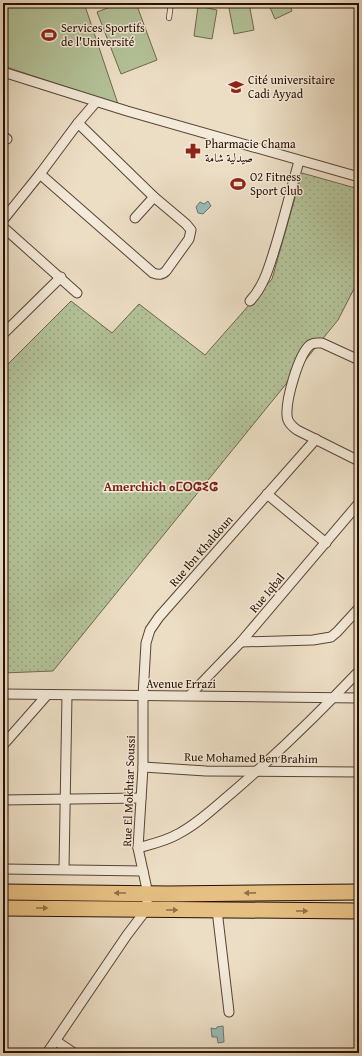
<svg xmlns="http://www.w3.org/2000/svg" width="362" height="1056" viewBox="0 0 362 1056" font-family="'Gentium Book Plus',Amiri,'Noto Sans Tifinagh',serif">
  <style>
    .grass { fill: url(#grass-dots); stroke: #6e684d }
    .pitch { fill: #b3c298; stroke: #6e684d }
    .water { fill: #99bbb8; stroke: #6c766f }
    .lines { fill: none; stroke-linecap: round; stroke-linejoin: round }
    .lane-casing { stroke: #594333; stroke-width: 6 }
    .street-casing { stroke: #594333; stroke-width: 11 }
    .primary-casing { stroke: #280f02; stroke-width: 17 }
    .lane { stroke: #f3ead9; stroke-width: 4.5 }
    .street { stroke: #f3ead9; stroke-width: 9 }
    .primary { stroke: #e6bf82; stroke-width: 15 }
    .oneway { fill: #907048 }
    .labels { text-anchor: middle; stroke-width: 3; stroke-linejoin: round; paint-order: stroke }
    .poi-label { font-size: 12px; fill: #280f02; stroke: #f3ead9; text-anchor: start }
    .street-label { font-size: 12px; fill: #280f02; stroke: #f3ead9 }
    .neighbourhood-label { font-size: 13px; font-weight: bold; fill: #7a1f14; stroke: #f3ead9 }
  </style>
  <defs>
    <pattern id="grass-dots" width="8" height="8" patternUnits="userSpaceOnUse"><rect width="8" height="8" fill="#b3c298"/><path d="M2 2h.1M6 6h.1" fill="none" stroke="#9aa681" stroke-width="1.8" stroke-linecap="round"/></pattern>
  </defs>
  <rect width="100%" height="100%" fill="#ecdec5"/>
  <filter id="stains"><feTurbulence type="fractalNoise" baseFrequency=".005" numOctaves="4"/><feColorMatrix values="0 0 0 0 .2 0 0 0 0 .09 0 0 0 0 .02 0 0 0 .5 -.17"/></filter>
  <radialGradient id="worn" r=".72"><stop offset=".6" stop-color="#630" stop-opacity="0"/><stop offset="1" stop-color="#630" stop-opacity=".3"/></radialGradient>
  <polygon class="grass" points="302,173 359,189 359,279 338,320 53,671 3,673 3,369 71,301 112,333 139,304 205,355 272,279"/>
  <g class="pitch">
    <polygon points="3,3 84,3 118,104 3,66"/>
    <polygon points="121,3 136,3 157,60 121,74 97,12"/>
    <polygon points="228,3 249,3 254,30 234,34"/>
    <polygon points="268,3 289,3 292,11 275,19"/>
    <polygon points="198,6 217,10 212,39 194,36"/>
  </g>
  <g class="water">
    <polygon points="208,201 211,206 203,214 198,213 196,207 200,202 204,204"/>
    <polygon points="223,1026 224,1042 218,1043 217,1037 212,1037 211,1028 216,1029 217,1027"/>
  </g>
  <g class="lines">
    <g class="lane-casing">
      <polyline id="lane" points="169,18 171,3"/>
    </g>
    <g class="street-casing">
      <g id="street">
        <polyline points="3,72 127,111 359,177"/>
        <polyline points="3,136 7,139"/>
        <path d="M 40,174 L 153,273 C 159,275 162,275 166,271 L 189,239 L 191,230 L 186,224 L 154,197 L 78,123"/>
        <polyline points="135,218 154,197"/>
        <polyline points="3,220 40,174 78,123 96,102"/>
        <polyline points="3,227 77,293"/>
        <path d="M 250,301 C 264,286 269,267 275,248 C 284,219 291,190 299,161"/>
        <polyline points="3,334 61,277"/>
        <path d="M 359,360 L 322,343 C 317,343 314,342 310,345 C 298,355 286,400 287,415 C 287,422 292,426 297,430 L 359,461"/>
        <polyline points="267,494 326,543"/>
        <polyline points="241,642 313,640 331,637 337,632 359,608"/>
        <polyline points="3,694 359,698"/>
        <polyline points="190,695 241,642 359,503"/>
        <polyline points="3,745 47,695"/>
        <polyline points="143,767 206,771 359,772"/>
        <polyline points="3,800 141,798"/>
        <path d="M 138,848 C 152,844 166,841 178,834 C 199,823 216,806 234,791 C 278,753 319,713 359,671"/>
        <polyline points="3,869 143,871"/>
        <polyline points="64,869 67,695"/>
        <polyline points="217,910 229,1012"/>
        <polyline points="56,1041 74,1053"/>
        <polyline points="47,1053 127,935 146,910 148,894 138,848 143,767 143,696 146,643 150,630 159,617 316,439"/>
      </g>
    </g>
    <g class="primary-casing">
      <g id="primary">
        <polyline points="3,892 168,894 359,892"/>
        <polyline points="3,908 359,911"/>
      </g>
    </g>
    <use href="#lane" class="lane"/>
    <use href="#street" class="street"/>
    <use href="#primary" class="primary"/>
  </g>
  <defs><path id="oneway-solid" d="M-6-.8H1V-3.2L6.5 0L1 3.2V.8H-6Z"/></defs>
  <g class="oneway">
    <use href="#oneway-solid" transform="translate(120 893) rotate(-180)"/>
    <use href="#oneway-solid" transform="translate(250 893) rotate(179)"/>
    <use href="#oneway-solid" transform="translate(42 908)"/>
    <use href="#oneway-solid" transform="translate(172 910)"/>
    <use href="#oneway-solid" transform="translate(302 911)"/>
  </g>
  <defs>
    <g id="stadium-bare" transform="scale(1.2)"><path d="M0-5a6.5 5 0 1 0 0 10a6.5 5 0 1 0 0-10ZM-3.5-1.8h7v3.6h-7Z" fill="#8f2418" stroke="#f3ead9" stroke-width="2.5" paint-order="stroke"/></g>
    <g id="university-bare" transform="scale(1.2)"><path d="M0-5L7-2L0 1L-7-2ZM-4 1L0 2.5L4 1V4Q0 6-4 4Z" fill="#8f2418" stroke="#f3ead9" stroke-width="2.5" paint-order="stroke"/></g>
    <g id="pharmacy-bare" transform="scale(1.2)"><path d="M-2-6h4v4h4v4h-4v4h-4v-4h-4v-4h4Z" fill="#8f2418" stroke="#f3ead9" stroke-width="2.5" paint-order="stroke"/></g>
  </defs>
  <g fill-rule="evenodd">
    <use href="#stadium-bare" x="49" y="35"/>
    <use href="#university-bare" x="236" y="87"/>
    <use href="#pharmacy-bare" x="193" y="151"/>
    <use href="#stadium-bare" x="238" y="184"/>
  </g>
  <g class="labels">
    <g class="poi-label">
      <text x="61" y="32">Services Sportifs<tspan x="61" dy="14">de l'Université</tspan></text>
      <text x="248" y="84">Cité universitaire<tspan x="248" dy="14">Cadi Ayyad</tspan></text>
      <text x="205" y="148">Pharmacie Chama<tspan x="205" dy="14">صيدلية شامة</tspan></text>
      <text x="250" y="181">O2 Fitness<tspan x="250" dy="14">Sport Club</tspan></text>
    </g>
    <g class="street-label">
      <text transform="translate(201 551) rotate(-49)" y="4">Rue Ibn Khaldoun</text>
      <text transform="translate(267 593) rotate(-50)" y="4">Rue Iqbal</text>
      <text x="181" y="688">Avenue Errazi</text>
      <text transform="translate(251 758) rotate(1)" y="4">Rue Mohamed Ben Brahim</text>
      <text transform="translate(129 791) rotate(-88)" y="4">Rue El Mokhtar Soussi</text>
    </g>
    <g class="neighbourhood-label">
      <text x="161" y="491">Amerchich ⴰⵎⵔⵛⵉⵛ</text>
    </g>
  </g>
  <rect width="362" height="1056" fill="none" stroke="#ecdec5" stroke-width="16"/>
  <rect x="4" y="4" width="354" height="1048" fill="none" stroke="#280f02" stroke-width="2"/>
  <rect x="8" y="8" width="346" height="1040" fill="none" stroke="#280f02"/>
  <rect width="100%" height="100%" filter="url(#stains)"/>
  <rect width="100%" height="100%" fill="url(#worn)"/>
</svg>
